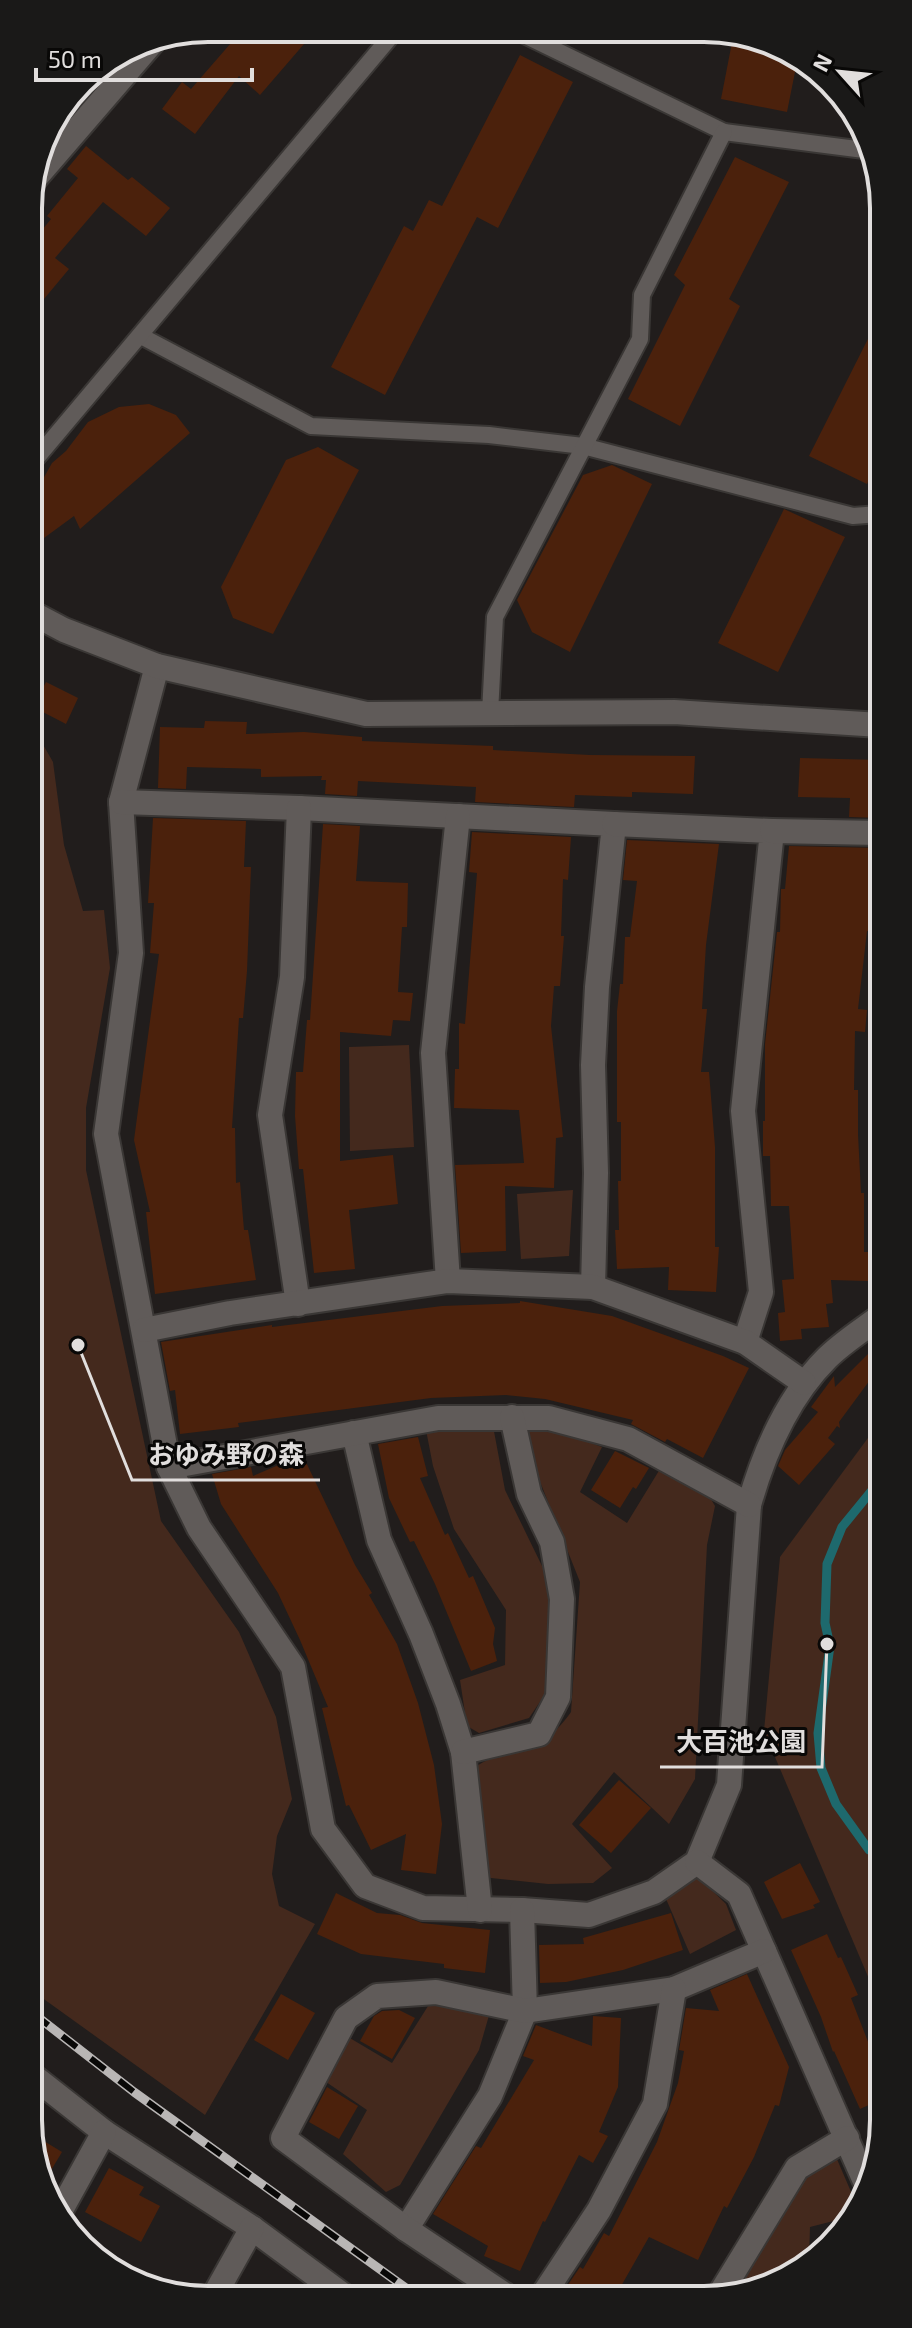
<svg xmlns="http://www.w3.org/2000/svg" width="912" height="2328" viewBox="0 0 912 2328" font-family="'Exo 2','Noto Sans JP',sans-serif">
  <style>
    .green { fill: #44291d }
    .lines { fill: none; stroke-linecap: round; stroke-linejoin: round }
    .stream { stroke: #1e696d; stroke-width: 9 }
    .building { fill: #4b210c }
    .lane-casing { stroke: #3a3735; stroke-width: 20 }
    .street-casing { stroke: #3a3735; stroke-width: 28 }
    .secondary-casing { stroke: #3a3735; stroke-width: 28 }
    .lane { stroke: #605b59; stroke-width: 16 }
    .street { stroke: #605b59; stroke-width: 24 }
    .secondary { stroke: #605b59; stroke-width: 24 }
    .rail-casing { stroke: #b9b6b5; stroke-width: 9 }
    .rail { stroke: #090807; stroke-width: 6; stroke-dasharray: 18; stroke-linecap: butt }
    .rim { fill: none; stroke: #e1dedd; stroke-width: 4 }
    .leader { fill: none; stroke: #e1dedd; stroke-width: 3 }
    .callout-dot { fill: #e1dedd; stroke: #090807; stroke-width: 3 }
    .callout-label { font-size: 26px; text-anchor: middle; font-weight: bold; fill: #e1dedd; stroke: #090807; stroke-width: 6; stroke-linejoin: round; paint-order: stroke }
  </style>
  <rect width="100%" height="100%" fill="#211d1c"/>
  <g class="green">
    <polygon points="30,722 53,762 64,845 83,911 104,910 110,968 86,1108 86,1170 161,1521 239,1632 276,1717 292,1799 277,1836 272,1874 279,1906 315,1924 205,2115 34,1992"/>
    <polygon points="409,1045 414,1147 350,1151 349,1047"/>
    <polygon points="573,1190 569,1256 521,1259 517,1194"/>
    <polygon points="882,1419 883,2012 764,1731 780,1557"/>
    <polygon points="493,1426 505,1490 543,1568 550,1609 548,1690 529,1718 479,1733 467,1726 460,1680 505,1665 506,1610 454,1529 433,1466 426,1430"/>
    <path d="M 529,1428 L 571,1436 L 602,1447 L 580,1492 L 627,1523 L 660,1469 L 708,1494 L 715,1506 L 707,1545 L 695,1779 L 669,1824 L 614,1772 L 572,1824 L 612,1868 L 593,1883 L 548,1884 L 491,1878 L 474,1866 L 476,1767 C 490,1755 511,1755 529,1749 C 545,1744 561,1726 571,1712 L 580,1582 L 523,1439 Z"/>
    <polygon points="694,1873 726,1904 736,1930 690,1954 660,1885"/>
    <polygon points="430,2003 490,2012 479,2050 400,2185 386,2192 343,2154 367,2110 313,2073 338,2031 392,2063"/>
    <polygon points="833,2150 855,2201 849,2217 810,2227 809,2258 750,2294 722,2294 791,2177"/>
  </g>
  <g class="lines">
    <polyline class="stream" points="869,1850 836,1804 821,1768 818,1733 830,1646 825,1623 827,1564 842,1527 882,1478"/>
  </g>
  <g class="building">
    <polygon points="244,28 317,29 260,95 239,76 195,134 162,109 182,82 191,89"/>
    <polygon points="734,32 740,32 797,62 787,112 721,99"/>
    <polygon points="520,55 573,82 498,228 477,217 385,395 331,367 404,226 413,231 429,200 442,206"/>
    <polygon points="86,146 128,180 132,177 170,208 146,236 103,202 55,258 69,269 29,317 29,246 51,219 47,216 78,178 67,169"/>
    <polygon points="735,157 789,182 729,299 740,306 680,426 628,399 685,285 674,275"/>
    <polygon points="878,319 879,460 867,484 809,456"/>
    <polygon points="149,404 176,415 190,433 80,529 74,516 29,549 29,504 52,463 66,451 88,422 119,407"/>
    <polygon points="318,447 359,470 273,634 233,618 221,587 286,460"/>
    <polygon points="612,465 652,484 570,652 532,632 517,600 583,475"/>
    <polygon points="784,509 845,537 778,672 718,643"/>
    <polygon points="46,682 78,698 66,724 33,707"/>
    <polygon points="205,721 247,722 246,734 304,732 362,737 362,741 493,746 493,750 590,755 695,756 693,794 632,792 632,797 575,795 574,807 475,802 476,787 358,781 357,796 325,794 326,780 321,780 322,776 261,777 261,769 187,767 186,789 158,788 160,727 204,728"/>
    <polygon points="800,758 880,760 880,818 849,817 850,798 798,797"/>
    <polygon points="153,818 246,821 244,867 251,867 247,971 243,1018 239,1018 232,1128 235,1128 236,1183 240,1182 244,1230 248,1230 256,1280 155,1294 146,1212 150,1212 134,1140 159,954 150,953 154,903 148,903"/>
    <polygon points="323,824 360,826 356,881 408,883 407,927 402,927 398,992 413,993 410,1021 393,1020 391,1036 340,1032 340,1161 393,1155 398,1204 349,1210 355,1269 314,1273 303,1169 299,1169 295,1116 296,1072 303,1072 307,1020 310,1020"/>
    <polygon points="472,832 571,837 568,880 563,879 561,936 564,936 560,986 554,986 551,1026 563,1137 556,1138 554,1188 505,1186 506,1251 461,1253 455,1165 524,1163 519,1110 454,1108 455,1069 459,1069 459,1023 465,1024 477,873 469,872"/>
    <polygon points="627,840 719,844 706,945 702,1009 707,1009 701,1072 709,1072 715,1147 715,1247 719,1247 716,1292 668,1290 669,1267 617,1269 615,1230 619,1230 618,1181 621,1181 621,1122 617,1122 617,1011 620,984 623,984 625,937 630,937 637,881 623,880"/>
    <polygon points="789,846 880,848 880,885 877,885 873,932 867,931 858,1009 867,1010 865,1032 855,1031 854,1090 858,1090 858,1134 861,1193 864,1193 864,1252 869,1252 868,1281 831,1280 833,1303 826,1304 829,1327 801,1329 802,1339 780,1341 778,1313 785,1312 782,1280 794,1279 789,1206 771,1206 770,1156 763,1156 763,1121 765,1121 765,1044 777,932 780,932 781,889 785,889"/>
    <polygon points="520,1301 612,1316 723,1356 749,1368 703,1458 667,1439 665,1442 631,1424 633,1420 545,1399 506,1395 431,1398 238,1423 239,1427 180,1434 175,1390 170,1391 161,1342 272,1325 272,1327 442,1306 520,1303"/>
    <polygon points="881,1341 881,1365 839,1422 840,1428 837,1426 828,1438 835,1444 799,1485 778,1466 785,1450 818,1412 811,1407 834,1376 835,1387"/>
    <polygon points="418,1437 428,1476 420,1478 445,1535 448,1533 469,1578 473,1576 495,1628 493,1644 497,1661 471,1671 435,1584 414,1541 410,1542 389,1498 378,1444"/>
    <polygon points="615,1451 649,1468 636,1489 633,1487 620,1508 591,1490"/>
    <polygon points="304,1458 355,1565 372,1593 369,1595 397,1644 418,1703 434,1765 442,1824 436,1874 401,1870 406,1834 371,1850 349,1805 346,1806 322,1708 328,1707 300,1640 278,1593 221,1504 212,1474 251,1467 253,1476 288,1461"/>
    <polygon points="619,1780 651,1808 611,1853 579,1825"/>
    <polygon points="800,1863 820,1902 813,1905 815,1908 782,1919 764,1882"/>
    <polygon points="336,1893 377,1913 400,1915 422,1923 490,1930 485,1973 444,1968 444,1964 361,1954 317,1934"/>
    <polygon points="671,1913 683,1950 623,1970 566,1982 540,1983 539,1945 584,1944 583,1938"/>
    <polygon points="827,1934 838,1958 841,1957 858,1995 851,1998 872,2052 883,2047 884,2098 860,2109 834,2051 833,2052 821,2017 791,1950"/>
    <polygon points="747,1974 789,2067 779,2106 775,2105 754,2157 727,2208 724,2206 698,2260 649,2237 616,2295 561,2295 580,2267 583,2269 604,2233 609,2236 657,2142 678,2083 684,2051 679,2050 686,2008 719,2011 710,1990"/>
    <polygon points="281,1994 315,2013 288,2060 254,2040"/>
    <polygon points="399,2010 415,2018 392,2059 360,2041 374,2016 382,2011"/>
    <polygon points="593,2016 621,2018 618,2087 599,2132 608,2136 593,2163 579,2155 545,2222 543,2221 520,2271 484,2256 488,2246 433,2214 476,2146 481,2148 534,2060 523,2056 536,2025 592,2046"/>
    <polygon points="327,2087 358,2106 339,2139 309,2122"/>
    <polygon points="34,2135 62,2152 44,2182 34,2166"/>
    <polygon points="109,2168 144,2187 139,2195 160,2206 141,2242 85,2212"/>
  </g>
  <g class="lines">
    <g class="lane-casing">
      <g id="lane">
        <polyline points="514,30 724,132 872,151"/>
        <polyline points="141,336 311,426 489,435 583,446 853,516 879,514"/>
        <polyline points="29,467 397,29"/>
        <polyline points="490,713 495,617 640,339 642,295 724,132"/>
      </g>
    </g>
    <g class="street-casing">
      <g id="street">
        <polyline points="32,182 156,38"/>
        <path d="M 157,666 L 121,802 L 131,953 L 106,1134 L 169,1467 L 199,1528 L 293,1667 L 323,1829 L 365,1886 L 423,1908 L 522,1910 L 589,1915 L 654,1892 L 697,1862 L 729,1785 L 749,1505 C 764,1452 788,1397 827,1358 C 843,1342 864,1329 881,1316"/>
        <polyline points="121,802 299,808 614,824 597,987 593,1065 596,1173 593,1287"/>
        <polyline points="614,824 772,831 743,1111 761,1292 745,1342"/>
        <polyline points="772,831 880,833"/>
        <polyline points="448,1281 433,1053 458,816"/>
        <polyline points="298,1304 270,1115 292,977 299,808"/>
        <polyline points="144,1330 230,1313 448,1281 593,1287 745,1342 804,1383"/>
        <polyline points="354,1433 379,1540 421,1634 448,1704 463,1752 480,1910"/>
        <polyline points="169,1467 438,1418 549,1418 628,1439 749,1505"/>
        <polyline points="463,1752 539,1734 558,1697 562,1599 552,1542 529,1494 512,1417"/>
        <polyline points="697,1862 739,1894 864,2179"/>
        <polyline points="34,2077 104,2132 252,2228 344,2296"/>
        <polyline points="61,2210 104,2132"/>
        <polyline points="406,2229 490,2096 525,2011 522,1910"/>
        <polyline points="720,2294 797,2168 847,2138"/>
        <polyline points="505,2295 406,2229 283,2138 346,2018 377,1996 436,1992 525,2011 674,1989 764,1951"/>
        <polyline points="543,2295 599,2210 655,2104 674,1989"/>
        <polyline points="214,2296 252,2228"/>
      </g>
    </g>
    <g class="secondary-casing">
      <polyline id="secondary" points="30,612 64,630 157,666 366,714 674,712 880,725"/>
    </g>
    <use href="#lane" class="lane"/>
    <use href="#street" class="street"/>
    <use href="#secondary" class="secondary"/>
    <g class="rail-casing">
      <polyline id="rail" points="34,2014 134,2092 417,2296"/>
    </g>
    <use href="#rail" class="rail"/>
  </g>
  <path d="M0 0H912V2328H0ZM208 42H704A166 166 0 0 1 870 208V2120A166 166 0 0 1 704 2286H208A166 166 0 0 1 42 2120V208A166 166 0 0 1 208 42Z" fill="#1a1918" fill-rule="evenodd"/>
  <path class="rim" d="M208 42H704A166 166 0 0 1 870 208V2120A166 166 0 0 1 704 2286H208A166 166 0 0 1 42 2120V208A166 166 0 0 1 208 42Z"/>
  <path class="leader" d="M78 1345L132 1480H320M827 1644L822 1767H660"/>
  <g class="callout-dot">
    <circle cx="78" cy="1345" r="8"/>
    <circle cx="827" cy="1644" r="8"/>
  </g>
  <g class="callout-label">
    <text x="226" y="1464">おゆみ野の森</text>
    <text x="741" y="1751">大百池公園</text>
  </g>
  <g transform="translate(840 72) rotate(297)" stroke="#090807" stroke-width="6" paint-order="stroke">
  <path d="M0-6L14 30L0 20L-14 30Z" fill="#e1dedd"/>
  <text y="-12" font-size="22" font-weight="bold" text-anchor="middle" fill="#e1dedd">N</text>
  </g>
  <path d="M36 68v12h216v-12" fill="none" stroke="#e1dedd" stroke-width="4"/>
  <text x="48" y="68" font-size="24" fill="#e1dedd" stroke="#090807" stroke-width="6" paint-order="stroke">50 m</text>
</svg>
